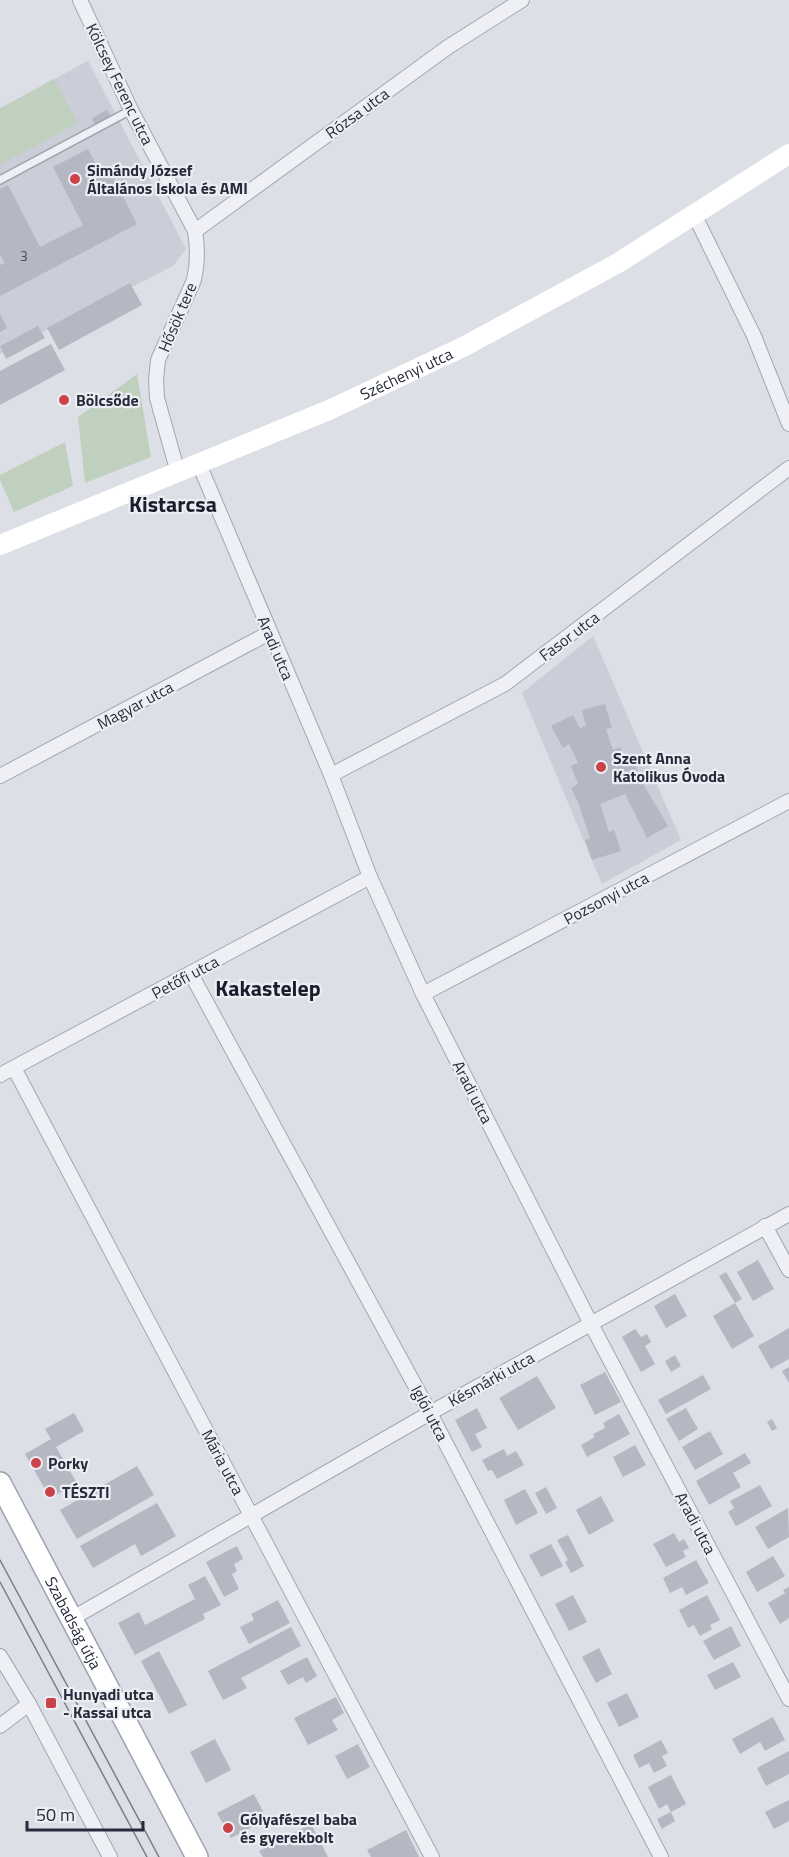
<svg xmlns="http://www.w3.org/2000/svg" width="789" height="1857" viewBox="0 0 789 1857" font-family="'Titillium Web',sans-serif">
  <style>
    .built { fill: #cbced8 }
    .green { fill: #c0d0be }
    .building { fill: #b4b8c3 }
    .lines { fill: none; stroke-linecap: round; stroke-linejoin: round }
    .service-casing { stroke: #a3a6b0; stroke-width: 10 }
    .minor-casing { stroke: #a3a6b0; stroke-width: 16 }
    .primary-casing { stroke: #9ca2b2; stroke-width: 24 }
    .service { stroke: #eff0f5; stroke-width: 7 }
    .minor { stroke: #eff0f5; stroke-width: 14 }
    .secondary { stroke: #fff; stroke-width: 20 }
    .primary { stroke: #fff; stroke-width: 21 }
    .tram { stroke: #767d8f; stroke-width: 1.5 }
    .poi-dot { fill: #ca4349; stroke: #eceef4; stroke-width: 2 }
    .labels { text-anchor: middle; stroke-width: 4.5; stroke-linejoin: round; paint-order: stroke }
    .number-label { font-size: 14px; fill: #4a4f5e }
    .street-label { font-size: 16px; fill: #272c3c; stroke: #eceef4 }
    .poi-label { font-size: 16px; font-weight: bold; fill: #272c3c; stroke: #eceef4; text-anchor: start }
    .district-label { font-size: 22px; font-weight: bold; fill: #191e2d; stroke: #eceef4 }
  </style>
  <rect width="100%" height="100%" fill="#dddfe6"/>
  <g class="built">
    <polygon points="88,61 186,249 173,266 0,354 0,108"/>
    <polygon points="593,636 681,840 602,884 522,693"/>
  </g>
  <g class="green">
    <polygon points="54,79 78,123 0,165 0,109"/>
    <polygon points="137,374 151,457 85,483 78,417"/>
    <polygon points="65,442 73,486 14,512 0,480 0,475"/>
  </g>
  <g class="building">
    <polygon points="107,110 111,117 95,125 92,118"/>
    <polygon points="88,149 99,170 107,166 137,224 0,296 0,265 5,263 0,254 0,189 8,185 40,247 83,225 53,167"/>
    <polygon points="130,283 142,305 59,350 47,328"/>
    <polygon points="0,314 7,328 0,332"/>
    <polygon points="38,326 45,338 6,359 0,346"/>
    <polygon points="51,344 65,370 0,405 0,371"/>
    <polygon points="605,704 612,728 606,729 613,750 620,747 627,764 634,761 639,777 668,826 647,838 625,794 600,804 609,832 614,830 621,851 592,860 585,840 590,838 578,802 571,788 578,784 571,766 578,763 569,744 563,748 551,726 573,715 580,728 586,726 582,710"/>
    <polygon points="758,1260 774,1289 753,1301 737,1272"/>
    <polygon points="726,1272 742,1299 735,1303 719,1276"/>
    <polygon points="675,1294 687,1316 666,1328 654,1306"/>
    <polygon points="735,1303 754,1336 732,1349 713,1316"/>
    <polygon points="789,1328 789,1359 771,1369 758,1346"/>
    <polygon points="635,1329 641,1337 647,1334 651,1342 645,1346 655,1364 641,1372 622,1337"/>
    <polygon points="675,1355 681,1366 671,1372 665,1361"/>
    <polygon points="789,1367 789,1383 782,1371"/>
    <polygon points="605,1372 621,1402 595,1415 580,1385"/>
    <polygon points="703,1375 711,1389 666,1414 658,1400"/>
    <polygon points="537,1376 556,1408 518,1430 499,1398"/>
    <polygon points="477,1408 487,1428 475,1434 482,1447 472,1452 455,1420"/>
    <polygon points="686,1408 698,1429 679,1441 666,1419"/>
    <polygon points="74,1413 84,1431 56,1447 77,1483 50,1498 25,1454 51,1439 45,1429"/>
    <polygon points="619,1414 630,1434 587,1457 581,1445 595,1437 593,1434 605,1428 603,1423"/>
    <polygon points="772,1419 777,1428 772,1431 767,1422"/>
    <polygon points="710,1431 723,1454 695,1470 682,1447"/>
    <polygon points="635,1445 646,1465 623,1477 613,1457"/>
    <polygon points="504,1449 507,1456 516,1451 524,1465 497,1479 492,1470 488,1471 482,1460"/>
    <polygon points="745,1453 751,1463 733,1473 741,1487 709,1505 696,1481"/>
    <polygon points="137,1466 154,1495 77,1539 60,1510"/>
    <polygon points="760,1485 772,1506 736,1526 728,1512 734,1508 730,1501"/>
    <polygon points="546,1487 557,1508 546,1514 535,1493"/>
    <polygon points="525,1489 538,1513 516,1525 504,1500"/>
    <polygon points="601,1496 614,1521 589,1535 576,1510"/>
    <polygon points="157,1503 176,1536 141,1556 135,1544 93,1568 80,1546"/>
    <polygon points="788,1508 789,1537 768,1549 755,1527"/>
    <polygon points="674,1533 679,1542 684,1539 689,1548 683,1551 686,1557 666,1567 653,1544"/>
    <polygon points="568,1535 584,1566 571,1573 565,1562 568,1560 557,1540"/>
    <polygon points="551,1544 563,1566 541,1577 529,1555"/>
    <polygon points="237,1546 243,1559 234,1564 237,1571 232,1574 239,1589 224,1597 206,1562"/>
    <polygon points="773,1556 785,1576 757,1592 746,1572"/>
    <polygon points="696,1560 709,1583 686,1595 682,1587 670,1593 663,1578"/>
    <polygon points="205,1576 221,1605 203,1614 205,1619 135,1655 118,1623 139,1612 145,1625 195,1599 188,1585"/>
    <polygon points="789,1587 789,1618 780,1624 768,1603 785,1593 783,1590"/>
    <polygon points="573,1595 587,1622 569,1631 555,1604"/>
    <polygon points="707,1595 720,1620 710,1625 712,1629 700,1636 694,1625 688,1628 679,1610"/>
    <polygon points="278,1600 290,1623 249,1644 240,1627 254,1620 251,1614"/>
    <polygon points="731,1626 741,1646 714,1660 703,1641"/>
    <polygon points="291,1627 301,1646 241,1678 247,1688 223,1700 208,1671"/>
    <polygon points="599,1648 612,1674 596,1683 582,1657"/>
    <polygon points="159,1651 187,1705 169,1714 141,1661"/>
    <polygon points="307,1657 317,1676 306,1683 303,1677 288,1685 280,1671"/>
    <polygon points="733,1662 741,1677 715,1690 707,1675"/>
    <polygon points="627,1693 639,1717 619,1727 607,1703"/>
    <polygon points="336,1697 344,1713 332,1720 338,1730 308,1745 294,1718"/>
    <polygon points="773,1717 785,1740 765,1751 760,1742 740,1754 732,1739"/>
    <polygon points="215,1739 231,1770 206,1783 190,1752"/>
    <polygon points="661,1740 668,1753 662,1756 667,1766 654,1773 649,1763 639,1768 633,1755"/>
    <polygon points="358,1744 370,1767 347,1779 335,1756"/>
    <polygon points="789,1751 789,1774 766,1786 757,1768"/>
    <polygon points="671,1775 686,1804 671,1812 667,1804 659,1809 648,1787"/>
    <polygon points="254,1794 267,1819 231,1838 217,1813"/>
    <polygon points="789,1800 789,1821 774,1829 765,1812"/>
    <polygon points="671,1812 675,1821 662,1829 657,1819"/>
    <polygon points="311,1824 328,1857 263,1857 259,1851"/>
    <polygon points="406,1830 419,1857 371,1857 367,1850"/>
  </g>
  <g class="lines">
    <g class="service-casing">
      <polyline id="service" points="0,180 131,110"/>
    </g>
    <g class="minor-casing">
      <g id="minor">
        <path d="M 80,0 L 131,110 L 195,231 C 198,249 198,263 194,280 L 158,360 L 156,380 L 157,398 L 178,473"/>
        <polyline points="694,214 754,336 789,424"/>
        <polyline points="195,231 448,47 522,0"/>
        <polyline points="199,464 331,775 370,877 423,994 591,1324 789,1699"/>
        <polyline points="331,775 505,684 789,468"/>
        <polyline points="0,776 269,633"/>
        <polyline points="191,974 430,1413 661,1857"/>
        <polyline points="423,994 789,801"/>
        <polyline points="14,1068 432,1857"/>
        <polyline points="0,1075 370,877"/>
        <polyline points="765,1226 789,1270"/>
        <polyline points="71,1619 430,1413 789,1214"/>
        <polyline points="0,1656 29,1704 110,1857"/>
        <polyline points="0,1726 29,1704"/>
      </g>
    </g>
    <g class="primary-casing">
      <g id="primary">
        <path id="s2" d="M 0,1483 L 197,1857"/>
      </g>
    </g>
    <use href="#service" class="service"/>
    <use href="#minor" class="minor"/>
    <path class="secondary" id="s1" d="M 0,545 L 329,410 L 463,347 L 618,263 L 789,154"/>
    <use href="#primary" class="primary"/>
    <g class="tram">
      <polyline points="0,1560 159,1857"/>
      <polyline points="0,1582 147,1857"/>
    </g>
  </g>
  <g class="poi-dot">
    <circle cx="75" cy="179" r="6"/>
    <circle cx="64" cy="400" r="6"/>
    <circle cx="601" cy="767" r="6"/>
    <circle cx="36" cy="1463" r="6"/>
    <circle cx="50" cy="1492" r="6"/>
    <rect x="45" y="1697" width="12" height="12" rx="3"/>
    <circle cx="228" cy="1828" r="6"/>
  </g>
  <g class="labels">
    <g class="number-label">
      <text x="24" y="261">3</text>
    </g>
    <g class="street-label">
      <text transform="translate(120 84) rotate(64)" y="6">Kölcsey Ferenc utca</text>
      <text transform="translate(357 113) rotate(-36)" y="6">Rózsa utca</text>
      <text transform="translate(177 317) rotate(-67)" y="6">Hősök tere</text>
      <text dy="6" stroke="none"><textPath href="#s1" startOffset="441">Széchenyi utca</textPath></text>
      <text transform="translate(569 636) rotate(-37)" y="6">Fasor utca</text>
      <text transform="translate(276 648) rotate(67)" y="6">Aradi utca</text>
      <text transform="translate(135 705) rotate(-28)" y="6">Magyar utca</text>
      <text transform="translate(606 898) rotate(-28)" y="6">Pozsonyi utca</text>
      <text transform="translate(185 977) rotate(-28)" y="6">Petőfi utca</text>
      <text transform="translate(473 1092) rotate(63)" y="6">Aradi utca</text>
      <text transform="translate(491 1379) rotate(-29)" y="6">Késmárki utca</text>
      <text transform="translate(430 1413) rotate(62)" y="6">Iglói utca</text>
      <text transform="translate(223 1462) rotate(62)" y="6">Mária utca</text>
      <text transform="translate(696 1523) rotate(62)" y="6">Aradi utca</text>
      <text dy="6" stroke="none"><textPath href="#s2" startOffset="158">Szabadság útja</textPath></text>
    </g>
    <g class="poi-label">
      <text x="87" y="176">Simándy József<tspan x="87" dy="18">Általános Iskola és AMI</tspan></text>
      <text x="76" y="406">Bölcsőde</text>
      <text x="613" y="764">Szent Anna<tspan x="613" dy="18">Katolikus Óvoda</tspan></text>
      <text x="48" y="1469">Porky</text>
      <text x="62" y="1498">TÉSZTI</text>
      <text x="63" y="1700">Hunyadi utca<tspan x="63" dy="18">- Kassai utca</tspan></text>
      <text x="240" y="1825">Gólyafészel baba<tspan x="240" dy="18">és gyerekbolt</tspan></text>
    </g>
    <g class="district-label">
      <text x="173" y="512">Kistarcsa</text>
      <text x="268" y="996">Kakastelep</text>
    </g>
  </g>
  <path d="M27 1821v9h116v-9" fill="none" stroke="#272c3c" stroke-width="3"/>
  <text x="36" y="1821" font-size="18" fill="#272c3c" stroke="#eceef4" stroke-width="4.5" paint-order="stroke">50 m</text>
</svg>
